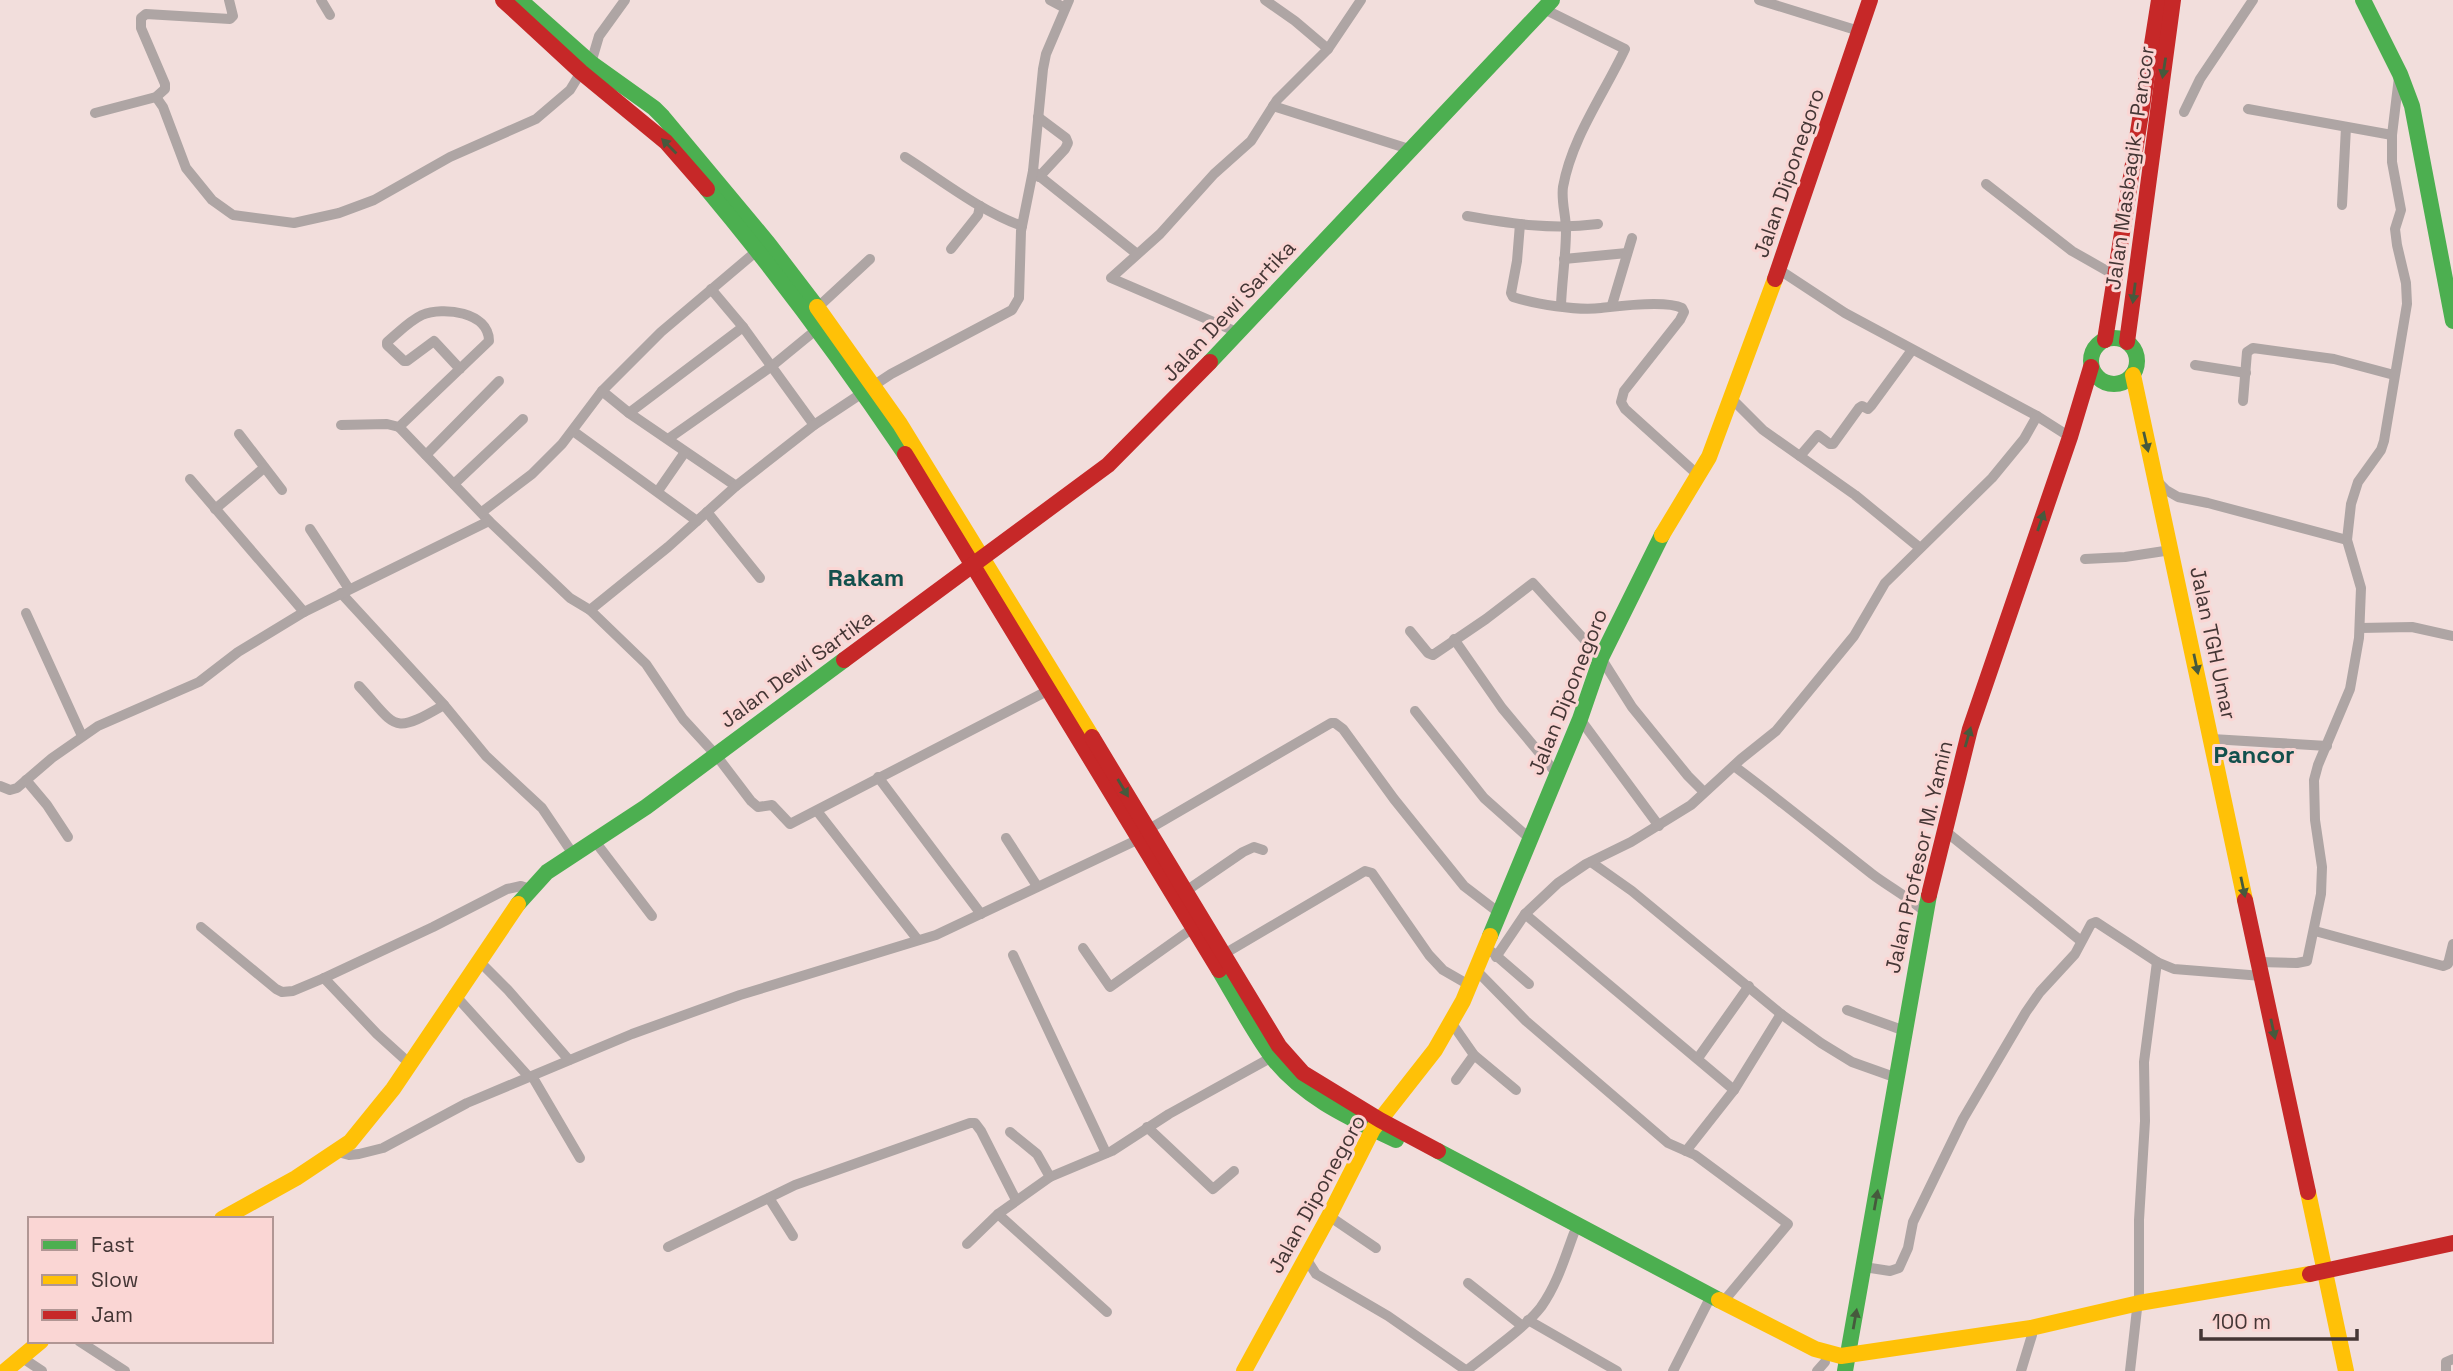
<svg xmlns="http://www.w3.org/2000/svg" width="2453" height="1371" viewBox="0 0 2453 1371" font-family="'Space Grotesk',sans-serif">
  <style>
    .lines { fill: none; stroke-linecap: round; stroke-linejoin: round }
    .street { stroke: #aea5a4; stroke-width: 10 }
    .fast { stroke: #4caf50; stroke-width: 16 }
    .slow { stroke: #ffc107; stroke-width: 16 }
    .jam { stroke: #c62828; stroke-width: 16 }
    .oneway { fill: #465a3d }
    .labels { text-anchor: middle; stroke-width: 6; stroke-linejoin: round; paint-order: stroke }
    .street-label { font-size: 21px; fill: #443635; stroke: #fad6d4 }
    .quarter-label { font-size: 24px; font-weight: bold; fill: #13504d; stroke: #fad6d4 }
  </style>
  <rect width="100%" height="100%" fill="#f2dedc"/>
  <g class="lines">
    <g class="street">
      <polyline points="321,0 330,15"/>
      <polyline points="1050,0 1065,8"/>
      <polyline points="1759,0 1859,31"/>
      <path d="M 1544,9 L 1625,49 C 1604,94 1572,137 1563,187 C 1561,201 1566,215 1566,230 C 1566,255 1562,280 1561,305"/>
      <polyline points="1328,49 1361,0"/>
      <polyline points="591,63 599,36 625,0"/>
      <polyline points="156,97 163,107 186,168 212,200 233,215 294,223 339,213 374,200 450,157 536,119 570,90 581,72"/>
      <polyline points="1273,106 1409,149"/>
      <polyline points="2248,109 2392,135"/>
      <polyline points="2184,112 2200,79 2253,0"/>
      <polyline points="95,113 156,97 165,89 165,84 141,28 141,18 146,14 230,19 233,16 229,0"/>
      <polyline points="1038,117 1066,138 1068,143 1065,149 1039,177"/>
      <path d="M 905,157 C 943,181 980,211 1022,226"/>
      <polyline points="1033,171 1137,254"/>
      <polyline points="1986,184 2072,251 2116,276"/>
      <polyline points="2342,205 2346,127"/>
      <path d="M 1467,216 C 1513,224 1552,230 1598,224"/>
      <path d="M 1520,224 L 1517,261 L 1511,293 L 1513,297 C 1535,304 1577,311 1601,308 C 1619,306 1666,300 1682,308 L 1684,312 L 1680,320 L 1624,391 L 1621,402 L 1625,409 L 1698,475"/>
      <polyline points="951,249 978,215 980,206"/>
      <polyline points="1564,259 1627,253"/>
      <polyline points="1778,269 1845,313 2037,416 2070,437"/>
      <polyline points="711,289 743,327 814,425"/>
      <polyline points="1612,305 1632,238"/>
      <polyline points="817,308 870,259"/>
      <polyline points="1237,332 1111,278 1160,234 1214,174 1251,141 1277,100 1328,49 1295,21 1265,0"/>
      <polyline points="2195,365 2246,373"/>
      <polyline points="602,391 629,413 736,486"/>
      <polyline points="1732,399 1763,430 1855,495 1920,548"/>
      <polyline points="2243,401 2247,352 2253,348 2334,359 2394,375"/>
      <polyline points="629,413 743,327"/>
      <path d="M 341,425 L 387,424 L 399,427 L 489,341 C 489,312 443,306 422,315 C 409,321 398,333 387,342 L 387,345 L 404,361 L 407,361 L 434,341 L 460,369"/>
      <polyline points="399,427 489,521 570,598 590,610 668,547 736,486 814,425 891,374 1012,310 1019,298 1021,231 1033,171 1043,69 1046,54 1069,0"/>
      <polyline points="573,431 697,521"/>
      <polyline points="239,434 282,490"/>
      <polyline points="668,439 772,366 822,325"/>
      <polyline points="426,455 499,381"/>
      <polyline points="1800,456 1818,435 1830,444 1833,444 1859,408 1862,406 1868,409 1871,406 1912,350"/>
      <polyline points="190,479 304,612"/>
      <polyline points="2158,482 2166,490 2178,497 2208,503 2347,540"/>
      <polyline points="454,484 523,419"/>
      <polyline points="658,491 685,452"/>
      <polyline points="215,509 264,468"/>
      <polyline points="482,512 532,474 562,444 602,391 661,332 758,250"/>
      <polyline points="707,512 760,578"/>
      <polyline points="310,529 349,589"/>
      <polyline points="2085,559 2125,557 2171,550"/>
      <polyline points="341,593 444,705 486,756 542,808 573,854"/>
      <polyline points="590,610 646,664 683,719 716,755 751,801 758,807 772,805 790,824 1049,690"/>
      <polyline points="26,613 82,736"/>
      <polyline points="2360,628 2412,627 2453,636"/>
      <polyline points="1410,631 1428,653 1433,655 1486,619 1533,583 1601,658 1632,707 1688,776 1704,792"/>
      <polyline points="1454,639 1502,708 1557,774"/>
      <path d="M 359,686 C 397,727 391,736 444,705"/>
      <polyline points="1415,711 1484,798 1529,838"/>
      <polyline points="1580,719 1659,826"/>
      <polyline points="2212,739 2327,746"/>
      <path d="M 1734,766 C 1781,801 1826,838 1872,874 C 1889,887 1909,897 1925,912"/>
      <polyline points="878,777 981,914"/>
      <polyline points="26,780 47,805 68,837"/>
      <polyline points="0,786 10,790 17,788 52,758 98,726 199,682 238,652 304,612 489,521"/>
      <polyline points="817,811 918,940"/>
      <polyline points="1149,829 1331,723 1335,723 1343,729 1394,799 1464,886 1498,912"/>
      <polyline points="1944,830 2081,941"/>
      <polyline points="1006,838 1037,886"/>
      <polyline points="594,840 652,916"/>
      <polyline points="1591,862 1632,891 1781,1014 1821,1043 1852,1062 1897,1078"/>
      <polyline points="1186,891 1243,852 1254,847 1263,850"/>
      <polyline points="1525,914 1734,1090"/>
      <polyline points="201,927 276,989 282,992 293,991 324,978 433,927 507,889 521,886 530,889"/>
      <polyline points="2315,931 2443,966 2448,964 2453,944"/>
      <polyline points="1083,948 1110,987 1193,928"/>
      <polyline points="1492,952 1529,984"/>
      <polyline points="1013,955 1106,1153"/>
      <polyline points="1219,957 1365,871 1372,873 1429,955 1443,970 1469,985"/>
      <polyline points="1496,957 1525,914 1558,883 1586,864 1631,842 1691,805 1741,759 1776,731 1854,636 1885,583 1992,478 2024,439 2037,416"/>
      <polyline points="478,960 508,990 569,1060"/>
      <polyline points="2259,962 2297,963 2307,961 2321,894 2322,867 2315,820 2314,780 2318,765 2350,689 2359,638 2361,588 2347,540 2351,504 2358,482 2381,450 2384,441 2407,304 2406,283 2397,245 2395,229 2401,210 2392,162 2392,135 2399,77"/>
      <polyline points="1476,970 1526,1021 1668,1143 1695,1155 1788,1224 1723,1302"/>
      <polyline points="324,978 377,1034 409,1063"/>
      <polyline points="454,994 529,1077"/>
      <polyline points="1847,1010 1905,1031"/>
      <polyline points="1451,1022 1474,1055 1516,1090"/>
      <polyline points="1698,1058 1749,986"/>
      <polyline points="532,1076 580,1158"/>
      <polyline points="1456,1080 1474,1055"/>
      <polyline points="1147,1127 1213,1189 1234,1171"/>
      <polyline points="1010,1132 1037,1154 1050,1177"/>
      <polyline points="1686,1151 1734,1090 1781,1014"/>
      <polyline points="338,1152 349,1155 359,1154 383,1148 467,1103 632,1034 740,995 936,935 1139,839"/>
      <polyline points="769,1198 793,1236"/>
      <polyline points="998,1214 1107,1312"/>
      <polyline points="1329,1216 1376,1248"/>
      <polyline points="967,1244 998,1214 1050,1177 1112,1151 1169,1114 1272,1057"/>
      <polyline points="668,1247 795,1185 970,1123 975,1123 981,1131 1016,1200"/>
      <polyline points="1305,1257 1316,1274 1388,1316 1467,1371"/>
      <polyline points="1864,1267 1890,1271 1899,1268 1908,1248 1913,1222 1963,1119 2026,1012 2040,992 2075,954 2091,924 2096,922 2157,962 2174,969 2262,976"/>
      <polyline points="1468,1283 1521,1325"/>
      <polyline points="2139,1303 2139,1220 2145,1121 2144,1062 2157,962"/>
      <polyline points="1528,1320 1617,1371"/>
      <polyline points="79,1341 125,1371"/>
      <polyline points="21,1357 42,1371"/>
      <path d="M 1466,1371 C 1488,1353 1524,1329 1541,1307 C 1557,1285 1565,1257 1574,1233"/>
      <polyline points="1673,1371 1708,1302"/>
      <polyline points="1817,1371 1825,1362"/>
      <polyline points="2021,1371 2032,1335"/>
      <polyline points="2130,1371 2137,1309"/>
      <polyline points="2446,1371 2446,1362 2453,1359"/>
    </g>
    <g class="fast">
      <polyline points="520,0 591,63 654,108 663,117 768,243 817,307"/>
      <polyline points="2363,0 2400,74 2412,106 2453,321"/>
      <path d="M 707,189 C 778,274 843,362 905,454"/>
      <circle cx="2114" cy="361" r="23"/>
      <polyline points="1210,362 1552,0"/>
      <polyline points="518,904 547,872 646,807 844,660"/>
      <polyline points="1490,936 1580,719 1601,658 1662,535"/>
      <path d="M 1219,970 C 1236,998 1252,1030 1272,1057 C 1302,1097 1352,1119 1396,1140"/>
      <polyline points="1438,1151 1719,1300"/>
      <polyline points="1845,1371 1929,895"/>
    </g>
    <g class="slow">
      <polyline points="817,307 900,424 1092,737"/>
      <polyline points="2133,375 2245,900"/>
      <polyline points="1662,535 1709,457 1775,279"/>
      <polyline points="2308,1192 2346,1371"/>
      <polyline points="222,1219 296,1178 350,1142 393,1089 518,904"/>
      <polyline points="1719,1300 1815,1349 1841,1356 2031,1328 2139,1303 2310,1274"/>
      <polyline points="5,1371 41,1341"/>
      <polyline points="1244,1371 1329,1216 1373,1129 1435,1050 1463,1001 1490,936"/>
    </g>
    <g class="jam">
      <polyline points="503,0 581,72 666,142 707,189"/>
      <polyline points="1775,279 1870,0"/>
      <polyline points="2105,340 2159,0"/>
      <polyline points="2127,342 2173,0"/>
      <polyline points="905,454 1219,970"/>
      <polyline points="844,660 1108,465 1210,362"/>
      <polyline points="1092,737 1279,1046 1303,1073 1380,1120 1438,1151"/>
      <polyline points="1929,895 1970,729 2070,437 2091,367"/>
      <polyline points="2245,900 2308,1192"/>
      <polyline points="2310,1274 2453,1243"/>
    </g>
  </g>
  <defs><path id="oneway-solid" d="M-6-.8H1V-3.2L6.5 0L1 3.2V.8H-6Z" transform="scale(1.75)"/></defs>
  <g class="oneway">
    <use href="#oneway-solid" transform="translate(2164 68) rotate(99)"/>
    <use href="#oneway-solid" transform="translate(669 146) rotate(-135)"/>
    <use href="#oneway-solid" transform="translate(2134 293) rotate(97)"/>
    <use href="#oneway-solid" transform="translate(2146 442) rotate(77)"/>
    <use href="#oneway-solid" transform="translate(2041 521) rotate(-71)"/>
    <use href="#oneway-solid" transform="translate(2196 664) rotate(78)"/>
    <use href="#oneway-solid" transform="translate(1968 737) rotate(-74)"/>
    <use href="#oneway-solid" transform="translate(1123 788) rotate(59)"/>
    <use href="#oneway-solid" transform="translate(2243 887) rotate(78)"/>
    <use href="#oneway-solid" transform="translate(2273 1029) rotate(78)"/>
    <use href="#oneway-solid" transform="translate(1876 1200) rotate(-80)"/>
    <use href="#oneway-solid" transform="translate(1855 1319) rotate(-80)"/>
  </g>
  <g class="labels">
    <g class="street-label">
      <text transform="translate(2130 168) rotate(-82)" y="7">Jalan Masbagik - Pancor</text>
      <text transform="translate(1789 173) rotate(-71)" y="7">Jalan Diponegoro</text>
      <text transform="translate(1229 311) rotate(-47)" y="7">Jalan Dewi Sartika</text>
      <text transform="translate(2213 643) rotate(78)" y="7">Jalan TGH Umar</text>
      <text transform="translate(797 669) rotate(-36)" y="7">Jalan Dewi Sartika</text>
      <text transform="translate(1568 692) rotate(-68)" y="7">Jalan Diponegoro</text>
      <text transform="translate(1919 857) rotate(-77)" y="7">Jalan Profesor M. Yamin</text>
      <text transform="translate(1317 1194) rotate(-61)" y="7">Jalan Diponegoro</text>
    </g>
    <g class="quarter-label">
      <text x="866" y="586">Rakam</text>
      <text x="2254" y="763">Pancor</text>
    </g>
  </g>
  <rect x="28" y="1217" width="245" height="126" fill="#fad6d4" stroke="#b19694" stroke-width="2"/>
  <rect x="42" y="1240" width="35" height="10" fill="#4caf50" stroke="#b19694" stroke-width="2"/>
  <text x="91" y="1252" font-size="21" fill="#443635">Fast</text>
  <rect x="42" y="1275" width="35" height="10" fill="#ffc107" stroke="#b19694" stroke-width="2"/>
  <text x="91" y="1287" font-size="21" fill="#443635">Slow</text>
  <rect x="42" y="1310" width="35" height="10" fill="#c62828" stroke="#b19694" stroke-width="2"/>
  <text x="91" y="1322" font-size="21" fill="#443635">Jam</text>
  <path d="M2201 1329v10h156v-10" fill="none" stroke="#443635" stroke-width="3.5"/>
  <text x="2212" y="1329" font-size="21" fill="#443635" stroke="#fad6d4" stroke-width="5" paint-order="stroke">100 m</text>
</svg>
